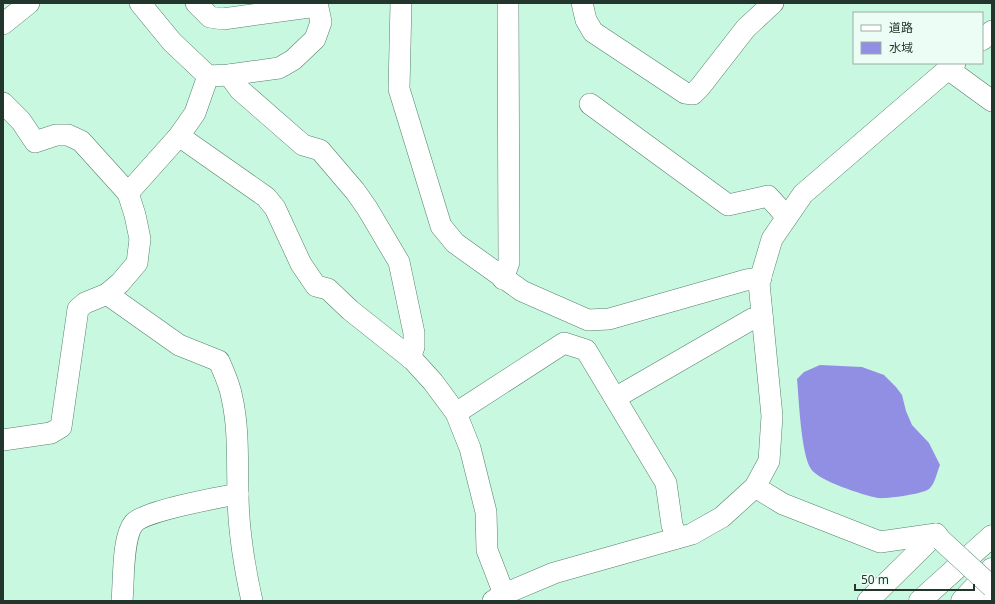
<svg xmlns="http://www.w3.org/2000/svg" width="995" height="604" viewBox="0 0 995 604" font-family="'Noto Sans','Noto Sans JP',sans-serif">
  <style>
    .water { fill: #918fe3 }
    .lines { fill: none; stroke-linecap: round; stroke-linejoin: round }
    .minor-casing { stroke: #55816c; stroke-width: 22 }
    .highway-casing { stroke: #55816c; stroke-width: 23 }
    .minor { stroke: #fff; stroke-width: 21 }
    .highway { stroke: #fff; stroke-width: 22 }
    .minor-bridge-casing { stroke: #55816c; stroke-width: 22; stroke-linecap: butt }
    .minor-bridge { stroke: #fff; stroke-width: 21 }
  </style>
  <rect width="100%" height="100%" fill="#c8f8e0"/>
  <path class="water" d="M 820,365 L 862,367 L 884,375 L 896,387 L 902,395 L 906,411 L 912,425 L 929,443 L 940,465 C 937,472 935,484 929,489 C 923,494 886,499 878,498 C 863,495 819,481 811,469 C 801,454 799,400 797,379 L 804,372 Z"/>
  <g class="lines">
    <g class="minor-casing">
      <g id="minor">
        <polyline points="140,3 172,42 208,76"/>
        <polyline points="196,3 210,17 223,19 317,6"/>
        <polyline points="401,3 399,89 441,226 455,243 522,291 588,320 609,319 746,280 761,278"/>
        <polyline points="582,3 586,20 593,32 685,93 693,94 700,87 746,28 773,3"/>
        <polyline points="3,24 29,3"/>
        <polyline points="982,40 992,31"/>
        <polyline points="948,69 992,101"/>
        <polyline points="229,75 240,90 303,145 320,150 355,191 367,208 399,262 414,333 414,347 410,358"/>
        <polyline points="3,103 21,121 35,142 56,135 68,135 81,141 128,193"/>
        <polyline points="590,104 728,205 768,196 787,217"/>
        <polyline points="179,136 266,197 275,208 301,264 316,286 328,289 350,310 413,360 433,382 456,413 470,448 486,512 487,550 504,594"/>
        <polyline points="503,279 509,262 508,3"/>
        <path d="M 107,294 L 179,345 L 219,361 C 224,373 230,385 232,398 C 239,429 237,461 238,492 C 238,529 244,565 252,601"/>
        <polyline points="615,398 752,319 762,317"/>
        <polyline points="456,413 564,343 586,350 666,483 672,525 677,538"/>
        <polyline points="3,440 51,433 61,427 78,309 85,303 107,294 120,283 137,263 140,239 135,215 128,193 179,136 195,113 208,76 229,75 279,68 293,60 315,39 321,22 317,3"/>
        <polyline points="755,487 783,504 880,542 936,534"/>
        <path d="M 122,601 C 124,581 122,537 134,523 C 144,511 220,497 238,494"/>
        <polyline points="493,601 504,594 554,573 692,534 722,517 755,487 769,461 772,416 759,283 772,239 803,194 955,63"/>
        <polyline points="868,601 936,534 938,536"/>
      </g>
    </g>
    <g class="highway-casing">
      <g id="highway">
        <polyline points="920,601 992,536"/>
        <polyline points="962,601 992,569"/>
        <polyline points="987,601 992,596"/>
      </g>
    </g>
    <use href="#minor" class="minor"/>
    <use href="#highway" class="highway"/>
    <g class="minor-bridge-casing">
      <polyline id="minor-bridge" points="941,540 992,587"/>
    </g>
    <use href="#minor-bridge" class="minor-bridge"/>
  </g>
  <rect width="995" height="604" fill="none" stroke="#23362d" stroke-width="8"/>
  <rect x="853" y="12" width="130" height="52" fill="#ebfdf4" stroke="#9bada4"/>
  <rect x="861" y="25" width="20" height="6" fill="#ffffff" stroke="#9bada4"/>
  <text x="889" y="32" font-size="12" fill="#23362d">道路</text>
  <rect x="861" y="42" width="20" height="12" fill="#918fe3" stroke="#9bada4"/>
  <text x="889" y="52" font-size="12" fill="#23362d">水域</text>
  <path d="M855 584v6h119v-6" fill="none" stroke="#23362d" stroke-width="2"/>
  <text x="861" y="584" font-size="12" fill="#23362d" stroke="#ebfdf4" stroke-width="3" paint-order="stroke">50 m</text>
</svg>
